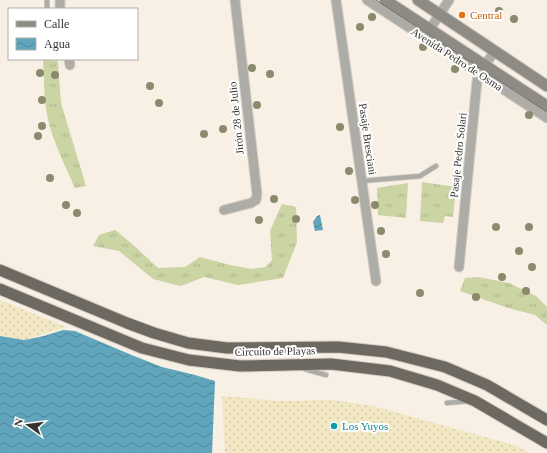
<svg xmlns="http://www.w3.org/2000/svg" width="547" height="453" viewBox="0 0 547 453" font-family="Georgia,serif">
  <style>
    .grass { fill: url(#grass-tufts) }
    .sand { fill: url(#sand-dots) }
    .water { fill: url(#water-waves) }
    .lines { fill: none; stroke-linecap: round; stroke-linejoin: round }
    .service-casing { stroke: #d5cdc4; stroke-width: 6 }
    .minor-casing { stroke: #d5cdc4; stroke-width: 11 }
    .secondary-casing { stroke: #d5cdc4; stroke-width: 13 }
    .trunk-casing { stroke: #d5cdc4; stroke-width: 13 }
    .service { stroke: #aeaca7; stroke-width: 4.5 }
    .minor { stroke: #aeaca7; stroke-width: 9 }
    .secondary { stroke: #8e8b84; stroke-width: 11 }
    .trunk { stroke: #6d6960; stroke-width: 11 }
    .tram { stroke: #78736d; stroke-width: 1 }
    .tree { fill: #8b8a6d }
    .food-dot { fill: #e8710a; stroke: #fff; stroke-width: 1.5 }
    .culture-dot { fill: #0f9aa8; stroke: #fff; stroke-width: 1.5 }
    .labels { text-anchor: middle; stroke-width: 4; stroke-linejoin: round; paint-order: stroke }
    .food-label { font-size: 11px; fill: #c56008; stroke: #fff; text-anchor: start }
    .street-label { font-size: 11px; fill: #35322e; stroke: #fff }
    .culture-label { font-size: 11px; fill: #0d838f; stroke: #fff; text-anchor: start }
  </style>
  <defs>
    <pattern id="grass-tufts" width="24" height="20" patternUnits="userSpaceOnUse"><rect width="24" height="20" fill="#cbd4a3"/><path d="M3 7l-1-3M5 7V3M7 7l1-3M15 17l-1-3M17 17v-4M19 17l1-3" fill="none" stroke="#afb68d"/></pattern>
    <pattern id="sand-dots" width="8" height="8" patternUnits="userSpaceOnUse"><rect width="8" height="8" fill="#f1e7c2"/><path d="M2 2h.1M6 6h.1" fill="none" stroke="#cfc7a7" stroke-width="1.8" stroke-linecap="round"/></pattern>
    <pattern id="water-waves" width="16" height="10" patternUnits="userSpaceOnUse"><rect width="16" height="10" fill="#60a5bc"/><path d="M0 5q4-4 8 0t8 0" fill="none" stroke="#508799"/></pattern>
  </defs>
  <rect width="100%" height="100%" fill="#f8efe5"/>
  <g class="grass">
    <path d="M 43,59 L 58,61 L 61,103 L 86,186 L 75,188 C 65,165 52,140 47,115 C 44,97 44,78 43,59 Z"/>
    <polygon points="422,182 456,187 453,217 445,216 443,223 420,221"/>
    <polygon points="408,183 406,218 378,215 377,188"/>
    <polygon points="282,204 296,207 297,242 283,278 238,285 204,277 181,286 153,279 119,251 93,246 99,235 115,230 130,242 158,268 185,267 200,257 230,265 251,269 266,267 272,260 270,231"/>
    <polygon points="478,277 509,283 536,296 547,307 547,325 535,315 508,308 460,291 465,278"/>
  </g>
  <g class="sand">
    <polygon points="0,300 66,327 24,340 0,336"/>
    <polygon points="222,396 281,401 332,400 373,406 517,446 529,453 225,453"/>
  </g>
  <g class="water">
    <polygon points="320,215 323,230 315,231 313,222 317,216"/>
    <polygon points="63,330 75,331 115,348 134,356 162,367 195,375 215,381 212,453 0,453 0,336 24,340 44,336"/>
  </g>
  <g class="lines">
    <g class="service-casing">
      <g id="service">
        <polyline points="47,9 47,0"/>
        <polyline points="362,181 420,176 436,166"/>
        <polyline points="305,369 326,375"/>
        <polyline points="447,403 469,401"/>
      </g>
    </g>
    <g class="minor-casing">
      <g id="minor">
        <polyline points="336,0 376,281"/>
        <polyline points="367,0 547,118"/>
        <polyline points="60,9 60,0"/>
        <polyline points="430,29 449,0"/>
        <polyline points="69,59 70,65"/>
        <polyline points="224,210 251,203 256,200 257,194 235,0"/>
        <polyline points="459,267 477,81 479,73 495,51"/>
      </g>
    </g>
    <g class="secondary-casing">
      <g id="secondary">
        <polyline points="385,0 547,106"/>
        <polyline points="418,0 547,86"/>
      </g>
    </g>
    <g class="trunk-casing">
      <g id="trunk">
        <polyline points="0,270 127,323 154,333 188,343 227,348 338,347 386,352 445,367 487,385 547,420"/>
        <polyline points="0,289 142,348 189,360 240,366 331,364 390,371 437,385 475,401 547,443"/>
      </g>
    </g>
    <use href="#service" class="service"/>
    <use href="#minor" class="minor"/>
    <use href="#secondary" class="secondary"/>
    <use href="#trunk" class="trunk"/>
    <polyline class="tram" points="376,0 547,112"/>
  </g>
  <g class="tree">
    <circle cx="499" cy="11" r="4"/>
    <circle cx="372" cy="17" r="4"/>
    <circle cx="514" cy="19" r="4"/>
    <circle cx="360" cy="27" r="4"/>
    <circle cx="423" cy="47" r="4"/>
    <circle cx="252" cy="68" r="4"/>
    <circle cx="455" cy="69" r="4"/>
    <circle cx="40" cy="73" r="4"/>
    <circle cx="270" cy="74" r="4"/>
    <circle cx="55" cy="75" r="4"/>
    <circle cx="150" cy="86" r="4"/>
    <circle cx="42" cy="100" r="4"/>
    <circle cx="159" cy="103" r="4"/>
    <circle cx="257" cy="105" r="4"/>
    <circle cx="529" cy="115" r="4"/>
    <circle cx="42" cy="126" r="4"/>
    <circle cx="340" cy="127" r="4"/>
    <circle cx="223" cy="129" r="4"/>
    <circle cx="204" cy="134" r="4"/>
    <circle cx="38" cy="136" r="4"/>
    <circle cx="349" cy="171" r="4"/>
    <circle cx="50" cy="178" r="4"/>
    <circle cx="274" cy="199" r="4"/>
    <circle cx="355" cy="200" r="4"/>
    <circle cx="66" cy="205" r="4"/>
    <circle cx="375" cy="205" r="4"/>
    <circle cx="77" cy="213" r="4"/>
    <circle cx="296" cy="219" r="4"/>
    <circle cx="259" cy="220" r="4"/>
    <circle cx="496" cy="227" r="4"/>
    <circle cx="529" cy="227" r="4"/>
    <circle cx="381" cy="231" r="4"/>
    <circle cx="519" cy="251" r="4"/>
    <circle cx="386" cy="254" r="4"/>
    <circle cx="532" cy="267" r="4"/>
    <circle cx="502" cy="277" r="4"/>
    <circle cx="526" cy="291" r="4"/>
    <circle cx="420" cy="293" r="4"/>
    <circle cx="476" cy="297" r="4"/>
  </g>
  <circle class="food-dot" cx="462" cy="15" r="4"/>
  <circle class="culture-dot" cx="334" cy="426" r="4"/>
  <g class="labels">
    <g class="food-label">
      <text x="470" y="19">Central</text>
    </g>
    <g class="street-label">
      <text transform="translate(457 59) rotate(33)" y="4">Avenida Pedro de Osma</text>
      <text transform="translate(236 118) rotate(-96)" y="4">Jirón 28 de Julio</text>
      <text transform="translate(368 139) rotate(82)" y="4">Pasaje Bresciani</text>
      <text transform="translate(458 155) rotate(-84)" y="4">Pasaje Pedro Solari</text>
      <text transform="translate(275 351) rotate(-1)" y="4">Circuito de Playas</text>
    </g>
    <g class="culture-label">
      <text x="342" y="430">Los Yuyos</text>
    </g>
  </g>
  <rect x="8" y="8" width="130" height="52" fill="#ffffff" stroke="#aeadab"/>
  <rect x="16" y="21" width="20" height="6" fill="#8e8b84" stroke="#aeadab"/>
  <text x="44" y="28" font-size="12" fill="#35322e">Calle</text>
  <rect x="16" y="38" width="20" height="12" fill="url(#water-waves)" stroke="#aeadab"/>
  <text x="44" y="48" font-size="12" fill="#35322e">Agua</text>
  <g transform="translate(28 425) rotate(284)" stroke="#ffffff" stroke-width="3" paint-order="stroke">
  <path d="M0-3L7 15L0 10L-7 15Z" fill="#35322e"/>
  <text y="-6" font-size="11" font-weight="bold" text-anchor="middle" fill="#35322e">N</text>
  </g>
</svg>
